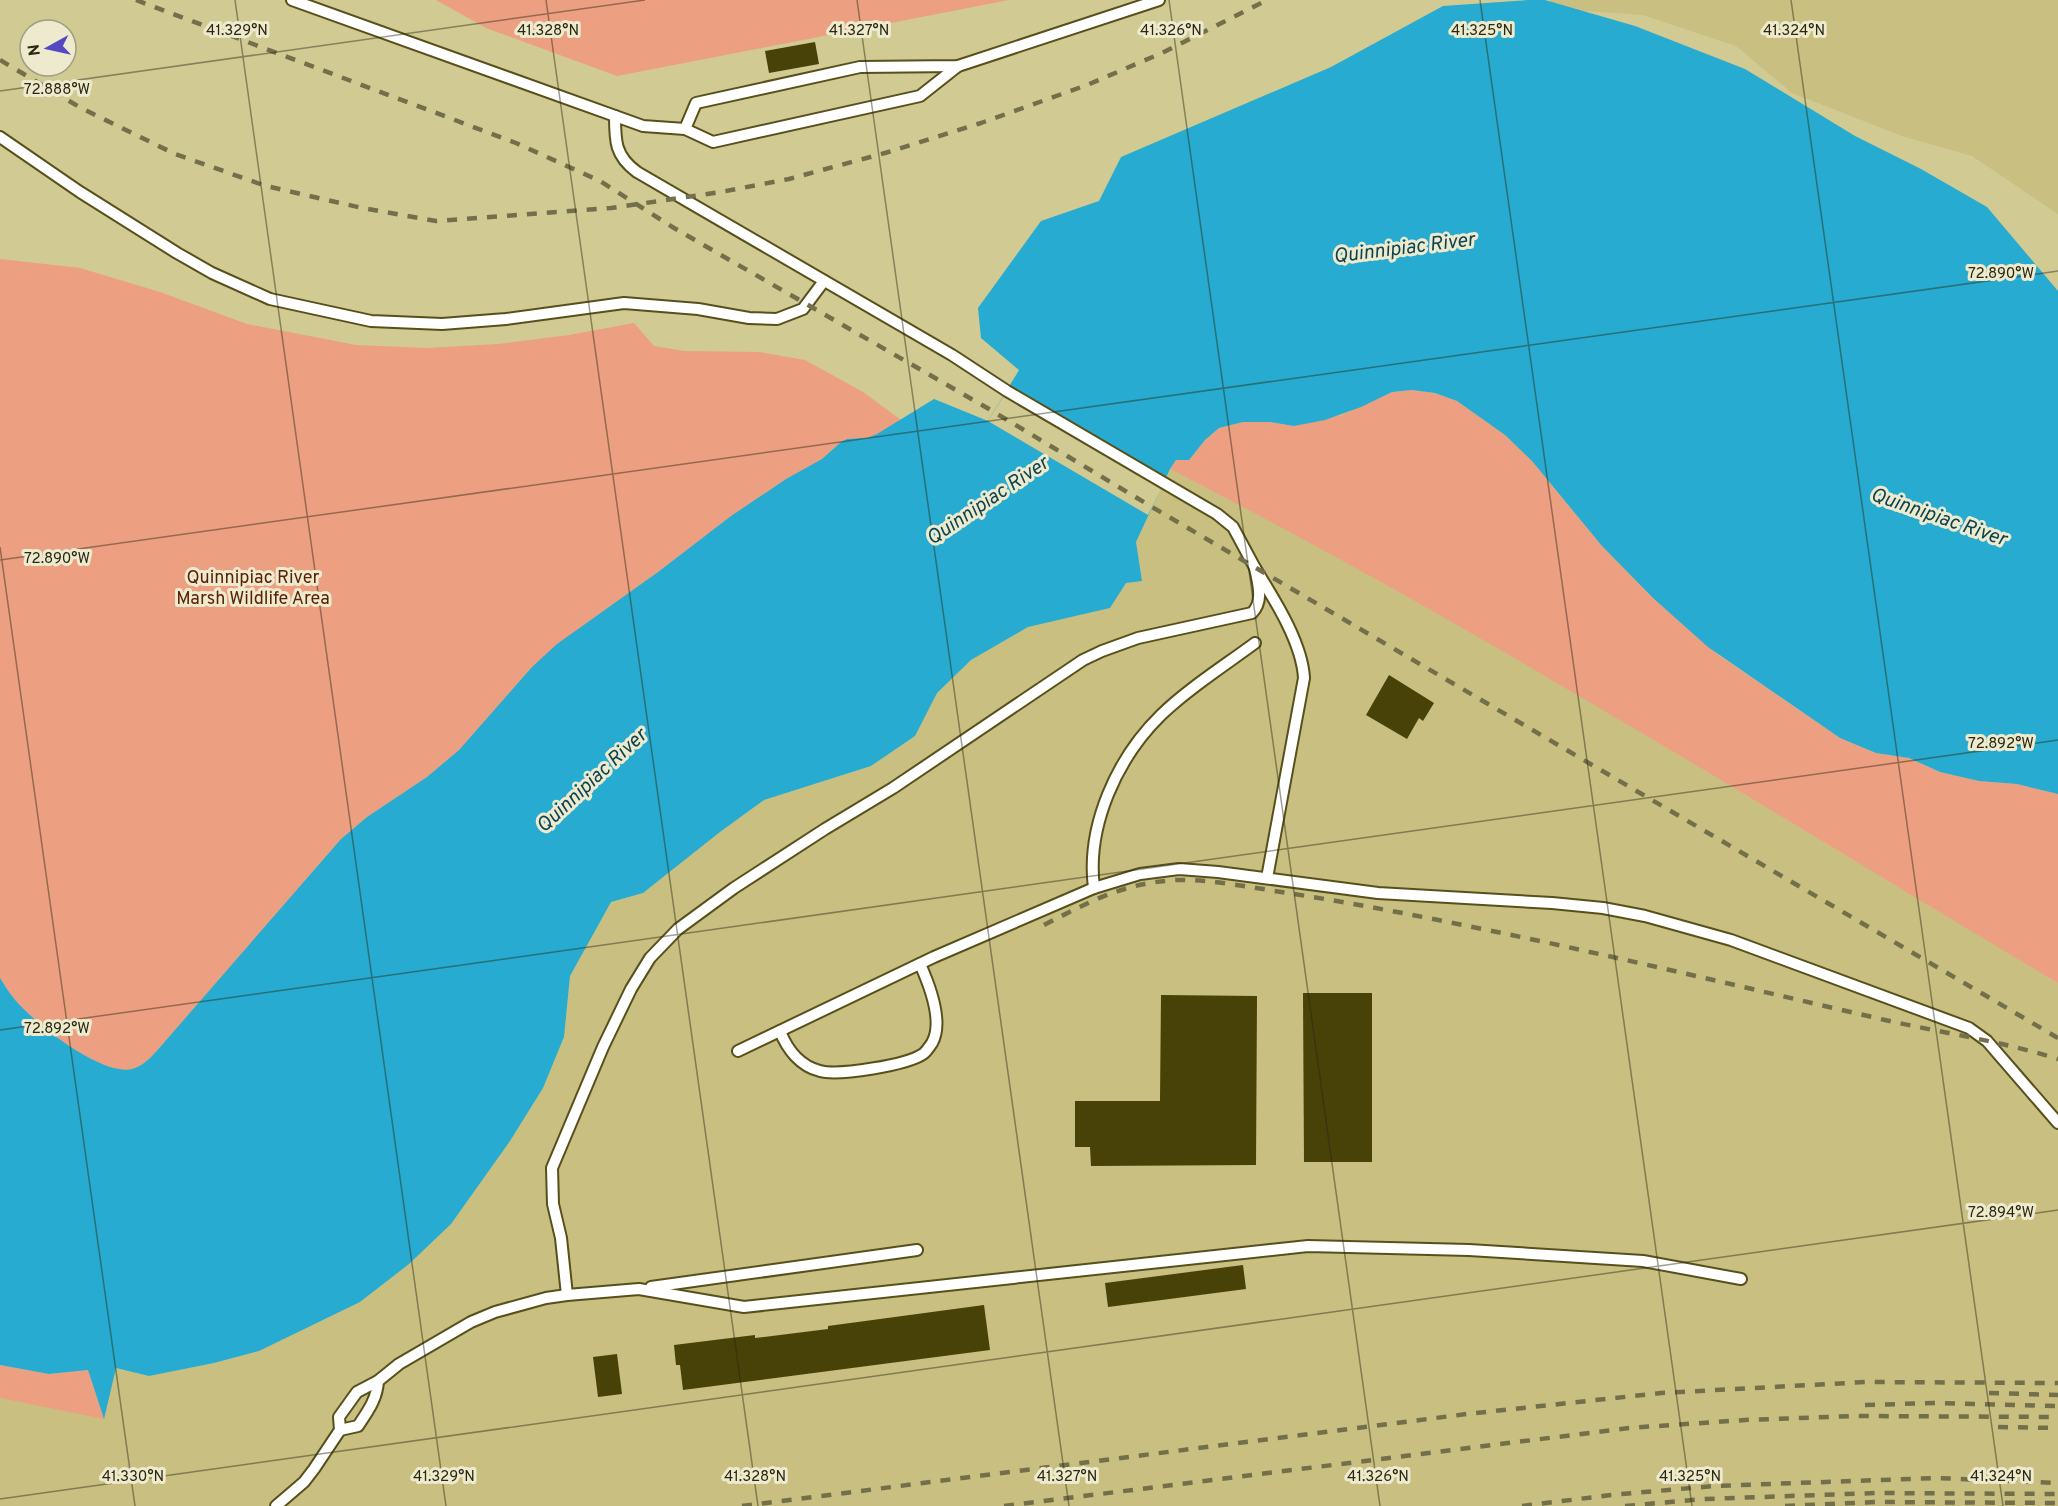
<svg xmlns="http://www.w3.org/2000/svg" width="2058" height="1506" viewBox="0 0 2058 1506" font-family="Overpass,sans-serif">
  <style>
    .built { fill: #c8bf80 }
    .green { fill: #ed9f81 }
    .water { fill: #27abd0 }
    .pier { fill: #d1ca93 }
    .building { fill: #484108 }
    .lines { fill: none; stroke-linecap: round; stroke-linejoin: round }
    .service-casing { stroke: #57501b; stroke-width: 14 }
    .service { stroke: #fff; stroke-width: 10 }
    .rail { stroke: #736f4a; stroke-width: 4.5; stroke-dasharray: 10 10; stroke-linecap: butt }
    .ticks { fill: none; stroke: #2b2812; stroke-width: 1.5; stroke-opacity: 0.45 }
    .labels { text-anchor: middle; stroke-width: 6; stroke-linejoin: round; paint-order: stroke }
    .park-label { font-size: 18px; fill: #592108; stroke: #edeace }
    .water-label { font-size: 20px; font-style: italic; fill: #0c4352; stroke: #edeace }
    .ticks-label { font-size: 15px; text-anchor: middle; fill: #2b2812; stroke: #edeace; stroke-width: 6; stroke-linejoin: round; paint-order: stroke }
  </style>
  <rect width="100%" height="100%" fill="#d1ca93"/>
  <g class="built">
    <polygon points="1549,0 2058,0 2058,214 1972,156 1902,136 1792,93 1736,46 1643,15 1556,9"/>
    <polygon points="1170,469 1278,524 1516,657 2058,983 2058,1506 0,1506 0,1398 103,1418 115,1368 149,1376 214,1363 259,1351 360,1302 409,1264 510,1141 543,1088 564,1037 570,976 611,902 643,893 720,832 764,800 871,766 915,736 937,692 971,660 1028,627 1110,608 1126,583 1142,581 1136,542"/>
  </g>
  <g class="green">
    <polygon points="436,0 1009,0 617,76 486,28"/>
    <path d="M 0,259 L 80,268 L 160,292 L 247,324 L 356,345 L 427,348 L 498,344 L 569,335 L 634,323 L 654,346 L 684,351 L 759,352 L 805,360 L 863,392 L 901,420 L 877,435 L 867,438 L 847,439 L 841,442 L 822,459 L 786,479 L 731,516 L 658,572 L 581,627 L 532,667 L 459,750 L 427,777 L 367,817 L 341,839 L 161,1046 C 153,1055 144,1066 132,1069 C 101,1076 36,1024 16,1001 C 10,994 5,986 0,978 Z"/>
    <path d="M 1412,390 L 1435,393 L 1457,401 L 1505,435 L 1532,461 L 1602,546 L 1653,598 L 1720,656 L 1840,738 L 1876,753 L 1909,758 L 1940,772 L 1979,781 L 2017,784 L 2058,794 L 2058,983 C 1764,808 1475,625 1170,469 L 1176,460 L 1189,460 L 1205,440 L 1219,428 L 1243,422 L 1270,422 L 1294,426 L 1341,415 L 1392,392 Z"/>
    <polygon points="0,1365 49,1374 88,1370 104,1419 0,1398"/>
  </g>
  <path class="water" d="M 1529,0 L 1545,0 L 1635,26 L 1745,69 L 1855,136 L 1921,169 L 1987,207 L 2058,291 L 2058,794 L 2017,784 L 1979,781 L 1940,772 L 1909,758 L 1876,753 L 1840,738 L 1708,647 L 1653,598 L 1602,546 L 1532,461 L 1505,435 L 1457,401 L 1435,393 L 1412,390 L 1392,392 L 1361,407 L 1325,420 L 1294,426 L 1270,422 L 1243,422 L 1219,428 L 1205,440 L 1189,460 L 1176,460 L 1170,469 L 1136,542 L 1142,581 L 1126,583 L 1110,608 L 1028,627 L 971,660 L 937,693 L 915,736 L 871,766 L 764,800 L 720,832 L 643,893 L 611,902 L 570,976 L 564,1037 L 543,1088 L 510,1141 L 451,1224 L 409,1264 L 360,1302 L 259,1351 L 214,1363 L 149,1376 L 116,1368 L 104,1419 L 88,1370 L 49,1374 L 0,1365 L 0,978 C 5,986 10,994 16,1001 C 36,1024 101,1076 132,1069 C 144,1066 153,1055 161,1046 L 341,839 L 367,817 L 427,777 L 459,750 L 532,667 L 557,644 L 658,572 L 731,516 L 786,479 L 822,459 L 841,442 L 847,439 L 867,438 L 877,434 L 934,399 L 988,421 L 1019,370 L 981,338 L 978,308 L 1041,221 L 1099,201 L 1121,157 L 1331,67 L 1443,6 Z"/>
  <polygon class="pier" points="1009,387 1167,477 1148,515 988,421"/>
  <g class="building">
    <polygon points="815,42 819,64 769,73 765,51"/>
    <polygon points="1389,675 1434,703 1423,721 1419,718 1407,739 1366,715"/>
    <polygon points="1303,993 1372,993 1372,1162 1304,1162"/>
    <polygon points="1161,995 1257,996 1256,1165 1091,1166 1090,1147 1075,1147 1075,1101 1160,1101"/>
    <polygon points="1243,1265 1246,1289 1108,1307 1105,1283"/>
    <polygon points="984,1305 990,1350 683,1390 680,1365 676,1365 674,1345 755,1335 755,1338 828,1329 828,1326"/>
    <polygon points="617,1354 622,1394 598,1397 593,1357"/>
  </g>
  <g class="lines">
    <g class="service-casing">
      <g id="service">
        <polyline points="292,0 643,126 685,129 713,142 920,96 958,66"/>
        <path d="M 615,116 C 615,141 615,156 637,172 L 952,355 L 1007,391 L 1217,514 L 1233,527 L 1255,568"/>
        <polyline points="685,129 696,103 860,67 958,66 1159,0"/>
        <polyline points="0,137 80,192 177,253 212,273 270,299 371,321 442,324 506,319 624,303 698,309 749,318 777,319 803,309 824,281"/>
        <path d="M 1094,888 C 1086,826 1117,758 1161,715 C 1189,688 1224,666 1255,643"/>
        <path d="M 780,1031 C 787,1049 800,1066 820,1071 C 839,1076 907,1065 923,1054 C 926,1052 930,1046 932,1043 C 944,1022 929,984 920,964"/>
        <polyline points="738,1051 934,957 1094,888 1140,874 1179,869 1218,872 1378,893 1552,903 1603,908 1645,916 1731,940 1969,1028 1987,1041 2058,1123"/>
        <polyline points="651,1287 917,1250"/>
        <polyline points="567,1295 639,1289 744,1307 1308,1246 1469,1250 1643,1261 1741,1279"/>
        <path d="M 340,1430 L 358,1426 C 368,1411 377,1399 378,1381"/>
        <path d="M 276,1506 L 304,1482 L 314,1469 L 340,1430 L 339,1417 L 357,1392 L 378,1381 L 399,1364 L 471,1322 L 495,1312 L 546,1298 L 567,1295 L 561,1238 L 553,1204 L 552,1168 L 603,1047 L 631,989 L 650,958 L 678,929 L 734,888 L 825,829 L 893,788 L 1083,660 L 1102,651 L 1138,638 L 1252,613 C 1264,601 1258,583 1255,568 C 1274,599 1302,642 1304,678 L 1267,878"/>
      </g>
    </g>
    <use href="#service" class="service"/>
    <g class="rail">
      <polyline points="136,0 516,143 600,181 674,228 989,409 1152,507 2058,1038"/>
      <polyline points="0,60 81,108 175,154 266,186 362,208 436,221 611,208 721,192 789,179 885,153 981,123 1087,85 1162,53 1267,0"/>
      <path d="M 1044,925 C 1091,901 1123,883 1177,880 C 1207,879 1250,887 1281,892 C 1353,903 1425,917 1497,932 C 1627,959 1755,990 1885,1020 C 1943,1033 2001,1041 2058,1059"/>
      <polyline points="1989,1393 2058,1395"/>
      <polyline points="1865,1405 1936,1403 2058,1406"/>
      <polyline points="1998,1427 2058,1428"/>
      <polyline points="742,1506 1467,1414 1661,1393 1866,1382 2058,1383"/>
      <polyline points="1004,1506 1629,1428 1745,1420 1855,1416 2058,1417"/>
      <polyline points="1522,1506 1611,1495 1714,1486 1936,1478 2058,1483"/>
      <polyline points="1625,1506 1704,1499 1876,1493 2058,1494"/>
      <polyline points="1785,1506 1875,1502 2058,1503"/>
    </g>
  </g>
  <path class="ticks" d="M 235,0 L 446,1506M 546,0 L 758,1506M 857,0 L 1069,1506M 1169,0 L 1380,1506M 1480,0 L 1692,1506M 1791,0 L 2003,1506M 0,91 L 645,0M 0,547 L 135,1506M 0,560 L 2058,271M 0,1030 L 2058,740M 0,1499 L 2058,1210"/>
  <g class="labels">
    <g class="park-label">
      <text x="253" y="583">Quinnipiac River<tspan x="253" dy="21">Marsh Wildlife Area</tspan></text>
    </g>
    <g class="water-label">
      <text transform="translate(1404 247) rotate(-7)" y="7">Quinnipiac River</text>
      <text transform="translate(987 500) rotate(-34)" y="7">Quinnipiac River</text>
      <text transform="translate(1939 516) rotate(19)" y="7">Quinnipiac River</text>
      <text transform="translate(591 780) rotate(-43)" y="7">Quinnipiac River</text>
    </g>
  </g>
  <g class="ticks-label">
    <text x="237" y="35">41.329°N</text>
    <text x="548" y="35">41.328°N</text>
    <text x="859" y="35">41.327°N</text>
    <text x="1171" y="35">41.326°N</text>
    <text x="1482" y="35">41.325°N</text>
    <text x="1794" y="35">41.324°N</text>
    <text x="57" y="94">72.888°W</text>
    <text x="2001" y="278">72.890°W</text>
    <text x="57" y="563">72.890°W</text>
    <text x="2001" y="748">72.892°W</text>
    <text x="57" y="1033">72.892°W</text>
    <text x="2001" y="1217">72.894°W</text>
    <text x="133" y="1481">41.330°N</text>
    <text x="444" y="1481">41.329°N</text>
    <text x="755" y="1481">41.328°N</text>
    <text x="1067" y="1481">41.327°N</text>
    <text x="1378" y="1481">41.326°N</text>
    <text x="1690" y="1481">41.325°N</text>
    <text x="2001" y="1481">41.324°N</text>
  </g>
  <g transform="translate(48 48) rotate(262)"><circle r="28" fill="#edeace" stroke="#9f9c83" stroke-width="1.5"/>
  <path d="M0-4.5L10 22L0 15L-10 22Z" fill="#5449c0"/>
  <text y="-9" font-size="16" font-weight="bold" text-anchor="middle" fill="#2b2812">N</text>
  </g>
</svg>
